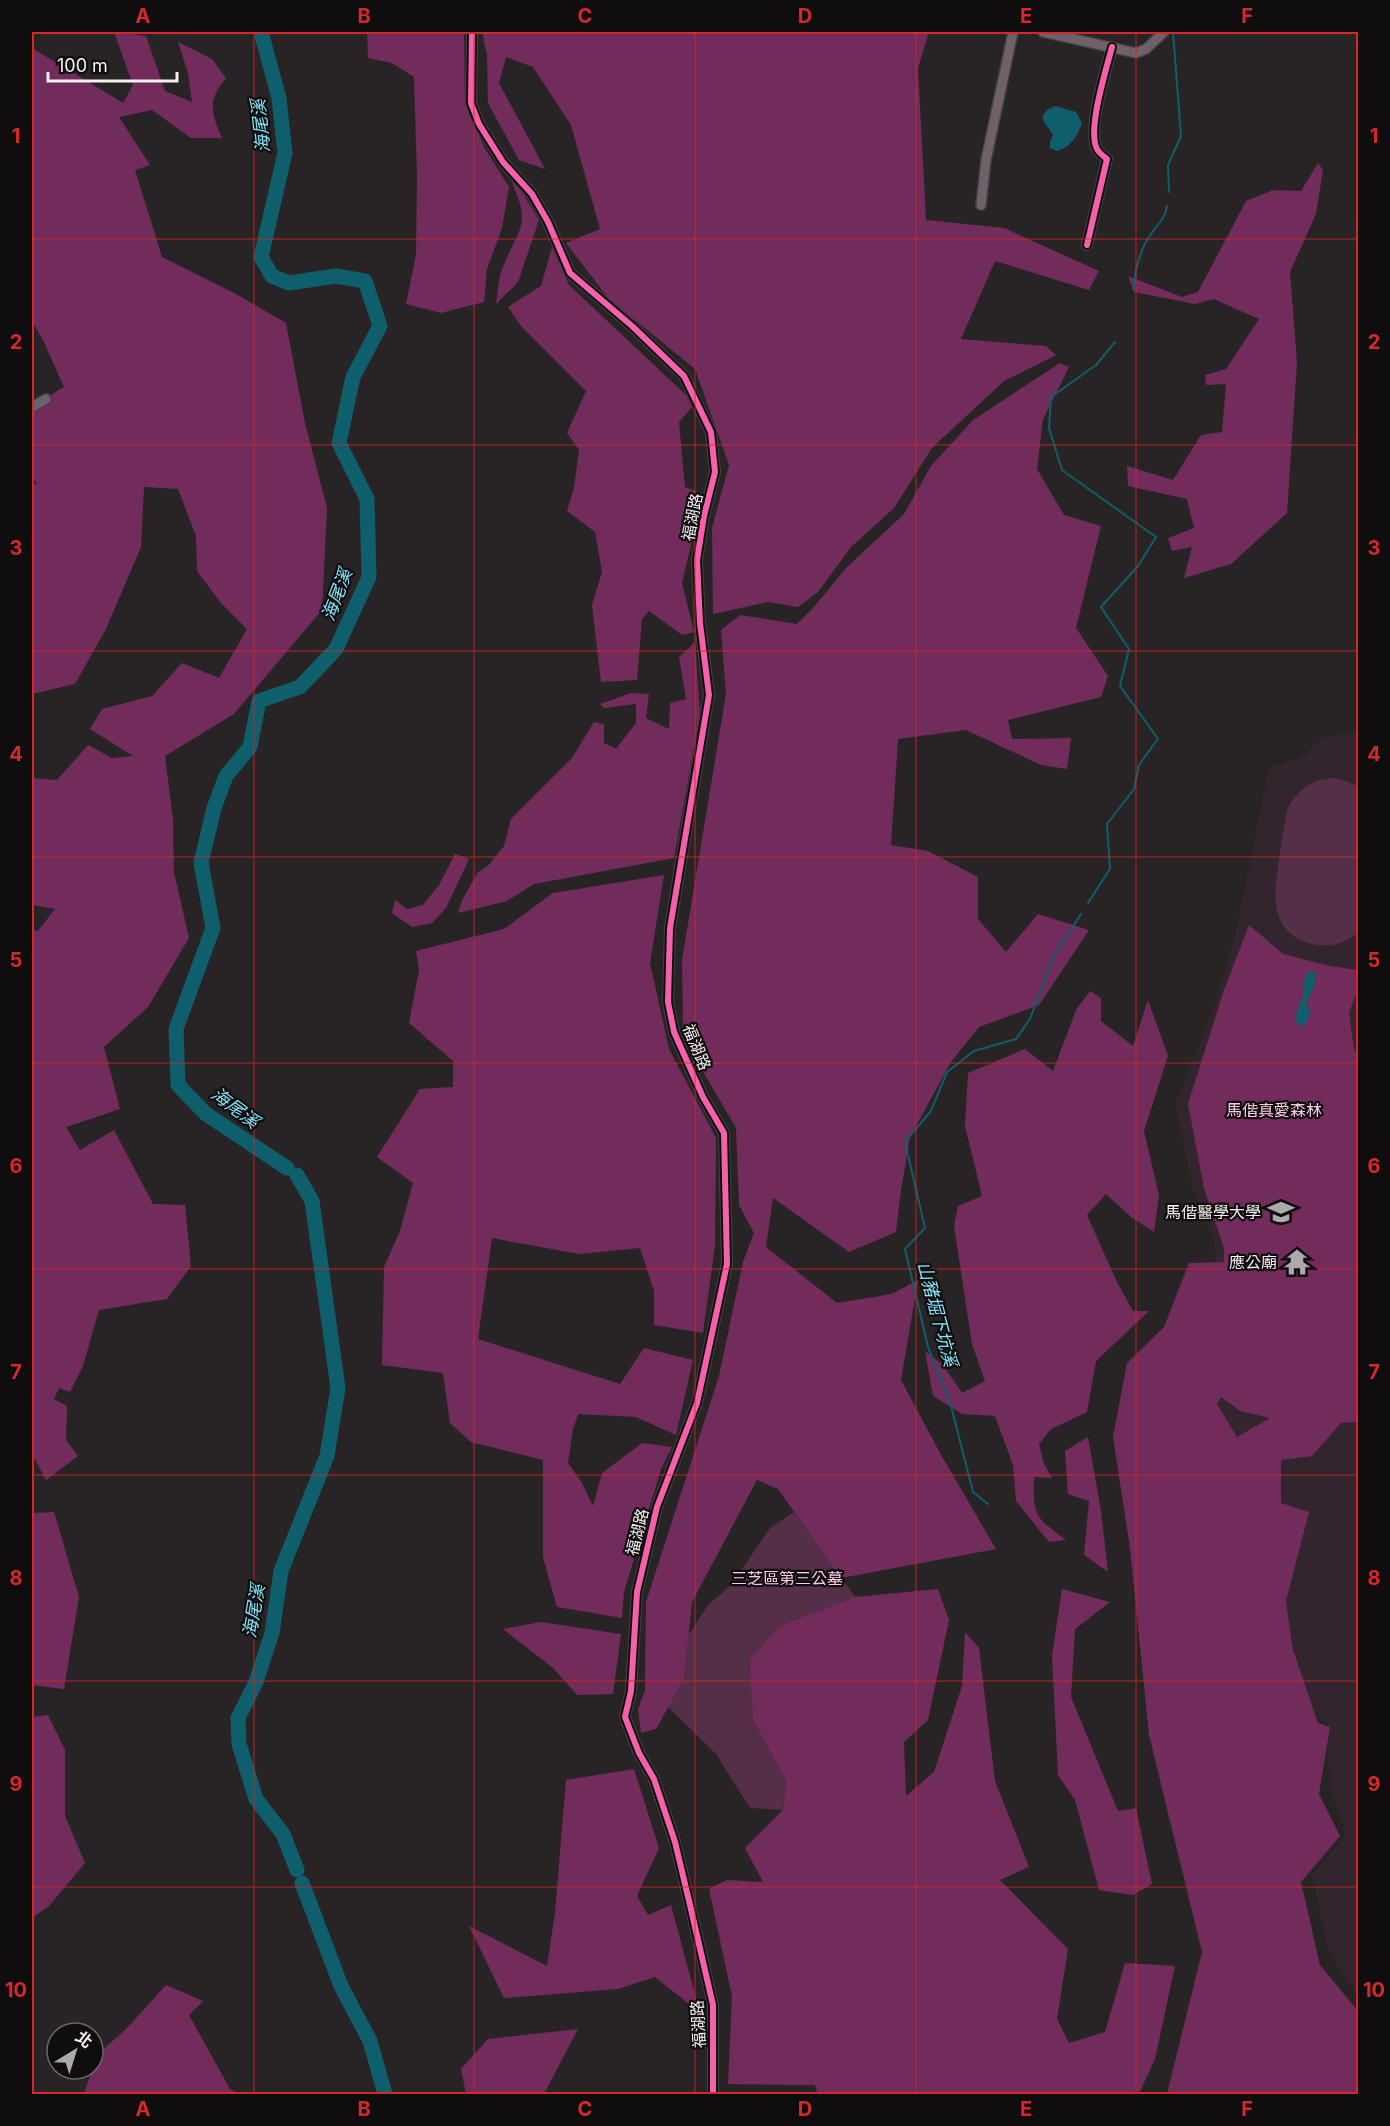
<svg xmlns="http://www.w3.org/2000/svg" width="1390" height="2126" viewBox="0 0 1390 2126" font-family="Inter,'Noto Sans TC',sans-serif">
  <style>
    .built { fill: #32252d }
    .green { fill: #552e47 }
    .forest { fill: #722c5c; fill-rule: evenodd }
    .water { fill: #0f5e6b }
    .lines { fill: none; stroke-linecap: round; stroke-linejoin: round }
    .stream { stroke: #0f5e6b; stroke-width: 2 }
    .river { stroke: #0f5e6b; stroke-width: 15 }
    .minor-casing { stroke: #444143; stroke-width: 12 }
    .minor { stroke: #6f6069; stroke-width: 9 }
    .cycleway-casing { stroke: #100d0f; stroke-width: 10 }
    .cycleway { stroke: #f560ab; stroke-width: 6 }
    .grid { fill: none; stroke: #d62828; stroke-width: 1.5; stroke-opacity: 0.55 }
    .labels { text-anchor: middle; stroke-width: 4.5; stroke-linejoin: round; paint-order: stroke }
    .street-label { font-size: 16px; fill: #f5eff2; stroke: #100d0f }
    .park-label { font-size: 16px; fill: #fbcce8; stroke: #100d0f }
    .poi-label { font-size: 16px; fill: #f5eff2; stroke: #100d0f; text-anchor: end }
    .water-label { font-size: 18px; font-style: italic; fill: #84e5f8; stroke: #100d0f }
    .neatline { fill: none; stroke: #d62828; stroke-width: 2 }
    .grid-label { font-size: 20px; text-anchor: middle; font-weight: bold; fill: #d62828 }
  </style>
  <rect width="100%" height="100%" fill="#282426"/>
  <polygon class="built" points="1358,731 1358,1997 1328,1950 1312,1875 1346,1835 1329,1784 1328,1723 1297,1698 1180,1445 1218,1309 1214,1239 1192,1185 1175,1105 1213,1009 1235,936 1269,767 1306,756 1320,738"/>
  <g class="green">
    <path d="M 1334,778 L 1347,781 L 1358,787 L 1358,932 C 1344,944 1330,948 1312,944 C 1268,932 1274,895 1279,860 C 1281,844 1284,827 1287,810 C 1297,790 1311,779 1334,778 Z"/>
    <polygon points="794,1512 855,1597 779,1626 753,1720 786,1781 783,1810 750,1808 716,1754 668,1707 684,1679 688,1636 708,1605 731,1585 770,1528"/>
  </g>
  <g class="forest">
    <path d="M 114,32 L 146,36 L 165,91 L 192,102 L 188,73 L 178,42 L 212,59 L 226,78 C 207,101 211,112 222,138 L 191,138 L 152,110 L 119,117 L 150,165 L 135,170 L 162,257 L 236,294 L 286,323 L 305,423 L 327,508 L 322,610 L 234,714 L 165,756 L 173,820 L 174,872 L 189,938 L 148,1007 L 104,1047 L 120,1109 L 66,1127 L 80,1150 L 114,1130 L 153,1204 L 185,1205 L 191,1266 L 167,1299 L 99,1310 L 83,1366 L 70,1392 L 59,1388 L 54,1399 L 67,1406 L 66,1440 L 78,1456 L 46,1480 L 32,1454 L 32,930 L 38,931 L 55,909 L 32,905 L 32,778 L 57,780 L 88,745 L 112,758 L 133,756 L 90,729 L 102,709 L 152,696 L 182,663 L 219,678 L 247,629 L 220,602 L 197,571 L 196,536 L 178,489 L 144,487 L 141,547 L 106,629 L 75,684 L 32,694 L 32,485 L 37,484 L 32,477 L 32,406 L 64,387 L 43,340 L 32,321 L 32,48 L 123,103 L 133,85 Z"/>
    <polygon points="367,32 464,32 465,101 484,147 509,187 502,228 487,269 484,302 441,313 406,304 416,255 417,175 414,77 392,63 368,58"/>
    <polygon points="482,32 929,32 918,68 926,220 1004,228 1099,271 1089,290 995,261 961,339 1046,346 1056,355 1004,381 932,448 894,508 851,547 818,592 798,607 768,602 713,614 712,528 729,465 695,369 608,298 566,243 600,229 571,125 533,67 506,57 499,83 545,169 519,160 488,103 487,55"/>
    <polygon points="1318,163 1323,170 1316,214 1290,272 1297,362 1287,513 1231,564 1184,578 1192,547 1172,551 1168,538 1194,528 1187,499 1128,486 1127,466 1173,480 1201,435 1222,432 1226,384 1206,385 1205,375 1226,369 1259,319 1214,299 1195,304 1134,292 1128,276 1182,297 1198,292 1246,201 1273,190 1301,191"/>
    <path d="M 511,181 L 521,190 L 539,220 L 518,282 L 496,304 C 498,292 498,278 503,267 C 519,227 532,225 511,181 Z"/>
    <polygon points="552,247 569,285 686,395 692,407 679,422 685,487 703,494 682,583 694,632 682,635 649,611 642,619 637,680 601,682 592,605 602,572 595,532 567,511 574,488 579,450 567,433 586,391 521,326 508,307 541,286"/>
    <polygon points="1060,363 1069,367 1043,419 1037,469 1064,515 1101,526 1076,628 1108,676 1101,697 1008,720 1012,739 1071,738 1067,769 1041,765 966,730 898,739 891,845 928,851 978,877 978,919 1006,952 1038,914 1089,930 1039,1005 979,1027 951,1062 910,1137 901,1190 896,1232 849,1252 773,1198 766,1247 837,1303 892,1294 918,1280 901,1380 940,1453 996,1549 841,1578 778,1489 757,1480 692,1602 684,1679 656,1729 641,1733 638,1709 645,1691 646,1602 719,1376 743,1262 754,1233 739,1205 736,1128 701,1068 683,1027 682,960 726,694 721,630 740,615 797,624 814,607 847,567 904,514 931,466 973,420"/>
    <polygon points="695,642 700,714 674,858 534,884 507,901 458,913 462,900 478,872 488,866 504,846 511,819 572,758 594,722 604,724 604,743 616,749 636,723 636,704 604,708 600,704 631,693 649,694 646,718 669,729 670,703 686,699 679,657"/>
    <polygon points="455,854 469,859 446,908 432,923 412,927 392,913 395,900 407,909 423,905 439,885"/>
    <polygon points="664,875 650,963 669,1049 716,1138 715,1245 703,1333 654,1325 654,1291 640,1248 579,1254 492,1238 478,1339 620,1384 644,1348 693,1360 676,1435 636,1417 578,1414 573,1429 568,1463 582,1483 593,1506 602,1473 642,1443 672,1447 661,1469 624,1592 622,1618 557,1607 543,1557 543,1460 471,1442 450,1423 443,1373 382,1365 384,1267 400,1231 413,1183 377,1157 420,1089 453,1087 453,1061 409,1023 419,970 416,951 504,929 553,893"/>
    <path d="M 1249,925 L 1283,954 L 1330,966 L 1358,970 L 1358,988 L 1349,1013 L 1354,1049 L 1358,1056 L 1358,1422 L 1341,1423 L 1312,1456 L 1281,1460 L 1281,1503 L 1309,1512 L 1286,1601 L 1293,1650 L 1318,1723 L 1330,1727 L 1319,1794 L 1340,1836 L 1301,1882 L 1320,1965 L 1358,2011 L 1358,2094 L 1167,2094 L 1202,1952 L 1149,1735 L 1130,1548 L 1113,1437 L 1127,1363 L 1164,1327 L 1189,1263 L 1224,1262 L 1224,1248 L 1204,1188 L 1188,1104 L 1224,990 ZM 1221,1397 L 1240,1411 L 1270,1418 L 1237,1437 L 1217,1404 Z"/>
    <path d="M 1090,991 L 1101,998 L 1101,1021 L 1133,1046 L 1148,1000 L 1168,1056 L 1144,1131 L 1159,1195 L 1154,1232 L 1131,1217 L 1106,1194 L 1087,1215 L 1117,1282 L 1133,1311 L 1149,1311 L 1096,1361 L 1087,1412 L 1051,1429 L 1039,1444 L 1044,1464 L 1052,1478 L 1034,1477 C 1033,1518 1035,1516 1066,1540 L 1049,1542 L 1016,1501 L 1013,1465 L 995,1416 L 962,1414 L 933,1396 L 925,1351 L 943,1365 L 962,1393 L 985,1381 L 972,1344 L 954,1226 L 958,1206 L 982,1196 L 965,1126 L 968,1073 L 1025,1049 L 1053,1071 L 1076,1010 Z"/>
    <polygon points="1088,1437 1101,1511 1108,1572 1084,1555 1089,1501 1068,1494 1065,1451"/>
    <polygon points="54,1512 79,1597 64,1689 32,1685 32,1513"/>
    <polygon points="938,1589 949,1620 928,1720 904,1742 906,1796 934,1772 962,1686 965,1632 979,1648 995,1781 1029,1867 1000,1880 1068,1949 1057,2019 1069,2043 1105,2032 1125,1963 1175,1966 1155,2059 1139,2094 818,2094 815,2085 728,2084 732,1996 709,1889 727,1880 763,1882 745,1848 783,1810 786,1781 753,1720 750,1660 779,1626 855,1597"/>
    <polygon points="1062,1589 1110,1602 1075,1629 1071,1697 1118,1811 1136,1808 1152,1884 1133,1895 1099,1890 1075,1800 1058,1775 1052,1656"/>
    <polygon points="541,1622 621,1634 613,1694 577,1695 553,1668 503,1629"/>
    <polygon points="48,1715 65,1750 65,1816 85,1863 49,1906 32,1918 32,1717"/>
    <polygon points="634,1769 659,1848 637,1896 648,1915 671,1905 700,2013 655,1977 618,1989 504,1998 469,1926 547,1966 555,1913 566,1780"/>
    <polygon points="166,1985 203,2001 189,2015 230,2089 239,2094 84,2094 96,2056 127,2028"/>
    <polygon points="578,2029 544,2094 466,2094 461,2069 488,2039"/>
  </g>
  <g class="water">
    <path d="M 1055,106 L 1076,112 L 1082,123 C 1077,137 1071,147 1057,151 L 1050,148 L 1050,142 L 1053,135 C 1046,122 1033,116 1055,106 Z"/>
    <path d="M 1310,971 L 1314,971 C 1319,983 1310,993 1306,1004 C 1312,1012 1309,1019 1303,1026 L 1298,1025 L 1295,1018 L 1303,995 L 1305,977 Z"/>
  </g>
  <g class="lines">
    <g class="stream">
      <polyline points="1169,192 1168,165 1181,136 1173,32"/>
      <path d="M 1133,289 C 1135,272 1140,249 1151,234 C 1158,223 1165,220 1167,206"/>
      <polyline points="1088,903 1110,869 1107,824 1134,789 1139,765 1158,739 1120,686 1129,649 1101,607 1138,566 1156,537 1062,470 1049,428 1051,397 1096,365 1115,342"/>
      <polyline points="988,1504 973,1492 951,1406 928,1347 905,1249 925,1228 905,1142 931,1111 947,1072 974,1051 1016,1039 1030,1019 1053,957 1081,914"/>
    </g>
    <g class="river">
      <polyline points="261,32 279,98 285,153 261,257 272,276 289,283 336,276 365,281 380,326 353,377 339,443 367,499 369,577 336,649 300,687 259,701 250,747 226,776 214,808 201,863 213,928 176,1029 178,1085 206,1114 287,1168"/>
      <polyline points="297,1870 283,1834 256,1799 239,1744 238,1718 256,1682 272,1633 281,1571 327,1456 338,1388 312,1201 297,1175"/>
      <polyline points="302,1883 341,1986 370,2041 385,2094"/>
    </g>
    <g class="minor-casing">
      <g id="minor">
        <polyline points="472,32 471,103 479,124 503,162 532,194 548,222 570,273 632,326 684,376 711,432 715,472 704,516 697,560 700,623 709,695 670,928 668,1002 674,1032 703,1097 724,1133 727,1264 697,1403 657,1507 637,1592 631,1691 625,1717 639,1753 654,1779 675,1842 690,1905 713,2005 713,2094"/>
        <polyline points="1043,32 1136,53 1146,49 1164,32"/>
        <polyline points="981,205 986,160 1013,32"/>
        <path d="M 1087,245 L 1107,159 C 1103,156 1099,153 1097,149 C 1087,130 1106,70 1112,47"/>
        <polyline points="32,407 46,399"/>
      </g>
    </g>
    <use href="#minor" class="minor"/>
    <g class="cycleway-casing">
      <g id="cycleway">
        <polyline points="472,32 471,103 479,124 503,162 532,194 548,222 570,273 632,326 684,376 711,432 715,472 704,516 697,560 700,623 709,695 670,928 668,1002 674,1032 703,1097 724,1133 727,1264 697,1403 657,1507 637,1592 631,1691 625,1717 639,1753 654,1779 675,1842 690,1905 713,2005 713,2094"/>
        <path d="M 1087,245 L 1107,159 C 1103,156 1099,153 1097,149 C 1087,130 1106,70 1112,47"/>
      </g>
    </g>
    <use href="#cycleway" class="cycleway"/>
  </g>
  <path class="grid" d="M 254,32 L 254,2094M 474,32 L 474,2094M 695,32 L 695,2094M 916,32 L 916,2094M 1136,32 L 1136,2094M 32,239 L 1358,239M 32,445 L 1358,445M 32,651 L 1358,651M 32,857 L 1358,857M 32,1063 L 1358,1063M 32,1269 L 1358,1269M 32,1475 L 1358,1475M 32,1681 L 1358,1681M 32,1887 L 1358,1887"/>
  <defs>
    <g id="university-bare" transform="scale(2.07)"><path d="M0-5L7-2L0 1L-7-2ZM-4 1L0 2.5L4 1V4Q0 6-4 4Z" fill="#ada8ab" stroke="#100d0f" stroke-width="2.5" paint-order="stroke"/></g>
    <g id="temple-bare" transform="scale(2.07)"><path d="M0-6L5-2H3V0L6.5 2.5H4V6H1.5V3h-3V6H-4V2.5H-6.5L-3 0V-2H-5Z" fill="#ada8ab" stroke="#100d0f" stroke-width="2.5" paint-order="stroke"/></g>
  </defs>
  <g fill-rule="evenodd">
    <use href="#university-bare" x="1281" y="1212"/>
    <use href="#temple-bare" x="1297" y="1262"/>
  </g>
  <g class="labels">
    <g class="street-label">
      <text transform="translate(692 517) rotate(-79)" y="6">福湖路</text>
      <text transform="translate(697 1047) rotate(68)" y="6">福湖路</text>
      <text transform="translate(637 1532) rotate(-76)" y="6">福湖路</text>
      <text transform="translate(698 2024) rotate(-93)" y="6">福湖路</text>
    </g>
    <g class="park-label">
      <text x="1274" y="1116">馬偕真愛森林</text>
      <text x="787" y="1584">三芝區第三公墓</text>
    </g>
    <g class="poi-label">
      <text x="1261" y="1218">馬偕醫學大學</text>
      <text x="1277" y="1268">應公廟</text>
    </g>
    <g class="water-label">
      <text transform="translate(261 126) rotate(-96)" y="6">海尾溪</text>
      <text transform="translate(337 595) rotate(-69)" y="6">海尾溪</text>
      <text transform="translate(235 1108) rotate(37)" y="6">海尾溪</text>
      <text transform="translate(937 1314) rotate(75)" y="6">山豬堀下坑溪</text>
      <text transform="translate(254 1611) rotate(-80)" y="6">海尾溪</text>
    </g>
  </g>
  <rect width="1390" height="2126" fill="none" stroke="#100d0f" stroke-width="66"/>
  <g transform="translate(75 2051) rotate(38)"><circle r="28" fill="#100d0f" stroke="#6c676a" stroke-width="1.5"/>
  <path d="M0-4.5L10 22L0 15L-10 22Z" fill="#ada8ab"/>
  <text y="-9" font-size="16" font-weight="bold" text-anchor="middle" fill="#f5eff2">北</text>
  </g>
  <path d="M48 72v9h129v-9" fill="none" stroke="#f5eff2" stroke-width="3"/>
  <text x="57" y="72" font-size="18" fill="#f5eff2" stroke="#100d0f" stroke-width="4.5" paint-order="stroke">100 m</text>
  <rect x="33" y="33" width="1324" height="2060" class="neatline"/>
  <g class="grid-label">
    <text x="143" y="23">A</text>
    <text x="364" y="23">B</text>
    <text x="585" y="23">C</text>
    <text x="805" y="23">D</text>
    <text x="1026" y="23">E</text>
    <text x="1247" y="23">F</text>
    <text x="16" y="143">1</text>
    <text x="1374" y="143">1</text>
    <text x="16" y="349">2</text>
    <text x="1374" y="349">2</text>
    <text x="16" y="555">3</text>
    <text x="1374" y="555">3</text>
    <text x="16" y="761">4</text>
    <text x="1374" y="761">4</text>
    <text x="16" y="967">5</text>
    <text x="1374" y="967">5</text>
    <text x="16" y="1173">6</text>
    <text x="1374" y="1173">6</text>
    <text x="16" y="1379">7</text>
    <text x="1374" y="1379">7</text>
    <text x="16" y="1585">8</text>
    <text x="1374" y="1585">8</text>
    <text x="16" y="1791">9</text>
    <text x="1374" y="1791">9</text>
    <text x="16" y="1997">10</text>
    <text x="1374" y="1997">10</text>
    <text x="143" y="2116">A</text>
    <text x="364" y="2116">B</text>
    <text x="585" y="2116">C</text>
    <text x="805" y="2116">D</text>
    <text x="1026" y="2116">E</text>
    <text x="1247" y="2116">F</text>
  </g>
</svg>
